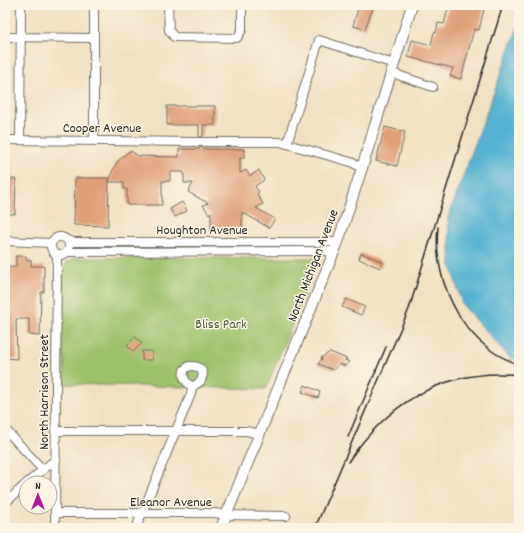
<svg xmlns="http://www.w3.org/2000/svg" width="524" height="533" viewBox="0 0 524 533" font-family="Dekko,sans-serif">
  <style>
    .green { fill: #9dc16b; stroke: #64764b }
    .water { fill: #55b2d3; stroke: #406e7f }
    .building { fill: #df9f77 }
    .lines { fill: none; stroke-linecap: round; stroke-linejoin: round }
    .minor-casing { stroke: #706b60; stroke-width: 10 }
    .major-casing { stroke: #706b60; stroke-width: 12 }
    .minor { stroke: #fff; stroke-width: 8 }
    .major { stroke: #fff; stroke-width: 10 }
    .rail { stroke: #2b2b2b; stroke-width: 1.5 }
    .labels { text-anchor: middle; stroke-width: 3; stroke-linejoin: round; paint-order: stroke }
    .street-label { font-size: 14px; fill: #2b2b2b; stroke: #fcf5e5 }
    .park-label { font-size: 14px; fill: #4d583e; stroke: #fcf5e5 }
  </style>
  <rect width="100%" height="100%" fill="#fcf5e5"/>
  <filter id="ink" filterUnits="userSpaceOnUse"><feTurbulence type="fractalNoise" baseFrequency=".025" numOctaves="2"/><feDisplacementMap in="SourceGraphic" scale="8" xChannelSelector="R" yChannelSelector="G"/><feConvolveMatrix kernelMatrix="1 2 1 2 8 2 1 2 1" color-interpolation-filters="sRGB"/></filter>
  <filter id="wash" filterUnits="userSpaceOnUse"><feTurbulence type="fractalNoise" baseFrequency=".012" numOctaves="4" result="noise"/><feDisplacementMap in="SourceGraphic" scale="16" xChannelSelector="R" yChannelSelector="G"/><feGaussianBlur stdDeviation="0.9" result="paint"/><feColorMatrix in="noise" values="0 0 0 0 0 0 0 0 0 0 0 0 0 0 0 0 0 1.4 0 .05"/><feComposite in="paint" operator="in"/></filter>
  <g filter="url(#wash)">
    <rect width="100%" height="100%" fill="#f1e1c3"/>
    <polygon class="green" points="76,258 315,258 318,260 266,389 64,384 64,359 62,348 62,271 67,262"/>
    <polygon class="water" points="519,24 519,358 511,359 462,304 451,265 448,218"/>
    <g id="blocks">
      <g class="building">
        <polygon points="359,5 374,5 365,29 353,26"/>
        <polygon points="449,5 485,5 479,30 474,29 461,79 450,76 453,68 408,57 412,40 431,45 434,32 436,33 438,23 444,24"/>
        <polygon points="167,106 215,106 215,125 203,125 203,136 201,137 199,136 199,125 167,125"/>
        <polygon points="385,127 405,132 397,166 376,161"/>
        <polygon points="201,147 203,148 203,149 244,149 244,158 240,158 240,173 246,170 250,176 259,170 264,180 255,186 259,192 257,194 263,204 256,208 275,219 269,228 242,212 242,231 211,231 211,212 209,214 203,205 208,203 188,192 193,183 184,183 184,172 170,172 170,181 162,181 162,205 127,205 127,189 124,189 124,182 109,182 112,172 117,162 128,152 131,151 138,156 179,157 179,149 199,149 199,148"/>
        <polygon points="5,165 10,165 10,179 16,179 15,214 5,214"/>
        <polygon points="75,178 109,178 108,226 74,225"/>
        <polygon points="182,202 187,211 175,217 170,209"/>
        <polygon points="361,253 383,262 380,268 359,259"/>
        <polygon points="16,256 26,256 26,260 31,260 31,266 44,266 44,292 41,292 40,336 29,335 29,319 16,319 17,359 5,358 5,267 16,267"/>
        <polygon points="346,299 365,307 361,315 342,307"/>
        <polygon points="135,337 142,343 133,352 127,345"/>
        <rect x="142" y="351" width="10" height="9"/>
        <polygon points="330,352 347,359 345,360 350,362 345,366 340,364 333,370 318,364 322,359 321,358"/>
        <polygon points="305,385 320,392 318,398 302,392"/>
      </g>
    </g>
  </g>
  <g filter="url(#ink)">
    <use href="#blocks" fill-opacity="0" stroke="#706b60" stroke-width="1"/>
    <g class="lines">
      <g class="minor-casing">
        <g id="minor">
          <polyline points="168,5 169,30 174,37 237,38 242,30 242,5"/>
          <polyline points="5,37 94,38"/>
          <polyline points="392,73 433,87"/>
          <polyline points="5,140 199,142"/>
          <polyline points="20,140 21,5"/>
          <polyline points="94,140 94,5"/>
          <polyline points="203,142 280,142 351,162 362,168"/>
          <polyline points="287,144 319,40 394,64"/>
          <circle cx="60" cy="246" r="9"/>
          <polyline points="67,240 74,242 338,242"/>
          <polyline points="5,241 51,243"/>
          <polyline points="68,252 334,251"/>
          <path d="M 189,366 C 196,366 201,366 203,374 L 201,381 L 192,387 C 186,382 182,378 184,370 Z"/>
          <polyline points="5,429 42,469"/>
          <polyline points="55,431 246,431 260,434"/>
          <polyline points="27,483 56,459"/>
          <polyline points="5,503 26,484"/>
          <polyline points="55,513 215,513 226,515 286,516"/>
          <polyline points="55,528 57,256"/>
          <polyline points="136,528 191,394 192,387"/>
        </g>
      </g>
      <g class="major-casing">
        <polyline id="major" points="221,528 338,242 362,168 412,5"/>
      </g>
      <use href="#minor" class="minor"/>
      <use href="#major" class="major"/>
      <g class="rail">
        <path d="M 438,227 C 433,272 454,324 492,351 C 500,357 510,361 519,365"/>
        <polyline points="348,437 386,347"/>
        <path d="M 348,462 C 389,402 444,368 519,375"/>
        <polyline points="315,528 409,309 503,5"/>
      </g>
    </g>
  </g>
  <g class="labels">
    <g class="street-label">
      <text x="102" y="132">Cooper Avenue</text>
      <text x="202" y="234">Houghton Avenue</text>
      <text transform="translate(312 265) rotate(-69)" y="5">North Michigan Avenue</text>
      <text transform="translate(43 392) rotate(-90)" y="5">North Harrison Street</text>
      <text x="171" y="506">Eleanor Avenue</text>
    </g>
    <g class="park-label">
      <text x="221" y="328">Bliss Park</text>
    </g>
  </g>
  <rect width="524" height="533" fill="none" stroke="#fcf5e5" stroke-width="20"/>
  <g transform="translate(38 495)"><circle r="19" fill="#fcf5e5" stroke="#a8a49b"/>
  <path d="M0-3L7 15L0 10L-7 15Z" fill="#b5179e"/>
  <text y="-6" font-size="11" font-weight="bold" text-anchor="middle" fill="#2b2b2b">N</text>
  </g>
</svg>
